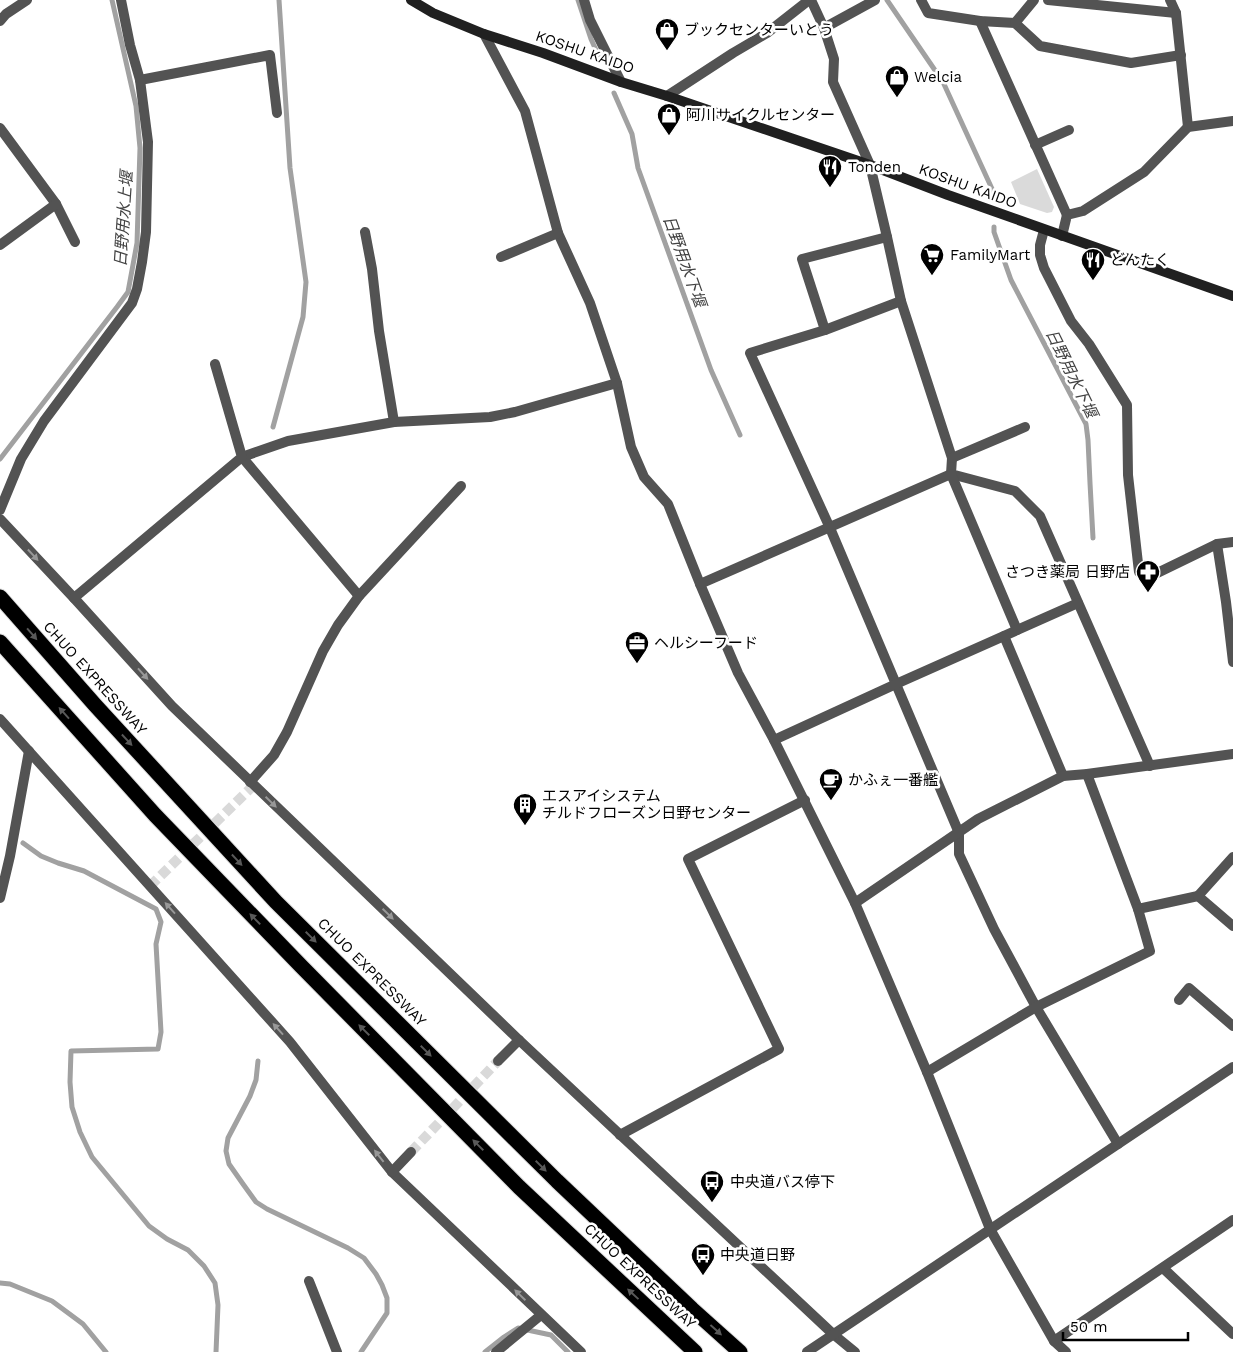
<svg xmlns="http://www.w3.org/2000/svg" width="1233" height="1352" viewBox="0 0 1233 1352" font-family="'Work Sans','Noto Sans JP',sans-serif">
  <style>
    .green { fill: #dadada }
    .lines { fill: none; stroke-linecap: round; stroke-linejoin: round }
    .stream { stroke: #a1a1a1; stroke-width: 5 }
    .minor-tunnel { stroke: #d9d9d9; stroke-width: 10; stroke-dasharray: 10 5; stroke-linecap: butt }
    .motorway-casing { stroke: #dbdbdb; stroke-width: 17 }
    .minor { stroke: #535353; stroke-width: 10 }
    .tertiary { stroke: #535353; stroke-width: 10 }
    .secondary { stroke: #202020; stroke-width: 10 }
    .motorway { stroke: #000; stroke-width: 15 }
    .oneway { fill: #989898 }
    .oneway2 { fill: #595959 }
    .labels { text-anchor: middle; stroke-width: 5; stroke-linejoin: round; paint-order: stroke }
    .poi-label { font-size: 15px; fill: #000; stroke: #fff; text-anchor: start }
    .street-label { font-size: 15px; fill: #000; stroke: #fff }
    .water-label { font-size: 16px; font-style: italic; fill: #424242; stroke: #fff }
  </style>
  <rect width="100%" height="100%" fill="#fff"/>
  <polygon class="green" points="1037,169 1054,207 1052,212 1047,213 1020,204 1011,182"/>
  <g class="lines">
    <g class="stream">
      <polyline points="578,0 591,39 600,59"/>
      <polyline points="887,0 943,82 993,191 993,196"/>
      <polyline points="614,93 632,134 638,168 711,370 740,435"/>
      <polyline points="994,227 994,232 1011,280 1086,424 1088,440 1090,483 1093,538"/>
      <polyline points="273,427 303,317 306,282 290,168 279,0"/>
      <polyline points="0,459 117,307 128,292 137,243 140,148 136,106 112,0"/>
      <polyline points="23,843 41,856 58,863 84,871 156,909 161,922 156,944 161,1032 158,1049 71,1051 70,1082 72,1107 80,1132 92,1157 149,1226 167,1239 188,1250 204,1266 215,1283 218,1305 216,1352"/>
      <polyline points="258,1061 256,1080 250,1096 228,1138 226,1151 229,1164 243,1184 256,1202 267,1209 348,1248 364,1258 376,1274 382,1285 387,1298 387,1313 361,1352"/>
      <polyline points="0,1283 10,1284 52,1301 83,1324 106,1352"/>
      <polyline points="485,1352 504,1337 518,1328 551,1335 568,1352"/>
    </g>
    <g class="minor-tunnel">
      <polyline points="150,886 254,785"/>
      <polyline points="411,1152 498,1061"/>
    </g>
    <g class="motorway-casing">
      <g id="motorway">
        <polyline points="0,597 95,705 276,902 557,1181 692,1309 740,1352"/>
        <polyline points="0,642 155,815 301,966 519,1187 695,1352"/>
      </g>
    </g>
    <g class="minor">
      <polyline points="584,0 590,20 621,82"/>
      <polyline points="811,0 824,28 834,59 833,82 870,165 887,237 901,301 952,458 951,474 1015,491 1040,516 1150,766"/>
      <polyline points="921,0 928,13 980,21 1015,23 1040,46 1131,63 1181,55"/>
      <polyline points="1048,0 1176,13"/>
      <polyline points="1170,0 1176,13 1188,127"/>
      <polyline points="0,21 6,14 27,0"/>
      <polyline points="980,21 1067,215"/>
      <polyline points="1015,23 1034,0"/>
      <polyline points="824,28 875,0"/>
      <polyline points="484,34 525,111 558,233 590,303 617,383 631,447 644,477 668,504 700,584 738,673 774,740 855,903 927,1072 990,1229 1054,1341 1066,1352"/>
      <polyline points="140,80 270,55 277,113"/>
      <polyline points="667,96 733,53 767,33 809,0"/>
      <polyline points="0,128 56,204 75,242"/>
      <polyline points="1035,145 1069,130"/>
      <polyline points="1044,230 1040,245 1040,255 1044,268 1071,321 1089,344 1127,405 1128,475 1139,572 1149,577 1217,544 1233,542"/>
      <polyline points="365,232 372,269 379,331 394,422"/>
      <polyline points="1062,236 1067,215 1083,211 1144,172 1188,127 1233,121"/>
      <polyline points="0,245 56,204"/>
      <polyline points="501,257 558,233"/>
      <polyline points="901,301 825,330 750,353 830,528 959,833 959,854 994,929 1036,1007 1118,1144"/>
      <polyline points="825,330 802,259 887,237"/>
      <polyline points="952,458 1025,427"/>
      <polyline points="0,510 21,459 44,421 132,303 137,289 142,262 146,232 148,142 140,80 130,45 121,0"/>
      <polyline points="0,519 74,598 172,706 519,1040 833,1334"/>
      <polyline points="1217,544 1226,602 1233,662"/>
      <polyline points="700,584 951,474 1017,630"/>
      <polyline points="359,596 242,457 288,441 394,422 490,417 515,412 617,383"/>
      <polyline points="74,598 242,457 215,364"/>
      <polyline points="1004,636 1063,776"/>
      <polyline points="0,719 290,1042 392,1172 581,1352"/>
      <polyline points="774,740 896,684 1078,603"/>
      <polyline points="1087,774 1138,909 1198,896"/>
      <polyline points="250,782 274,755 287,732 323,651 338,625 359,596 461,486"/>
      <polyline points="1233,857 1198,896 1233,926"/>
      <polyline points="0,898 10,856 29,751"/>
      <polyline points="855,903 978,819 1063,776 1087,774 1233,754"/>
      <polyline points="1179,1000 1189,988 1233,1026"/>
      <polyline points="498,1061 519,1040"/>
      <polyline points="927,1072 1036,1007 1150,951 1138,909"/>
      <polyline points="620,1135 779,1049 688,859 805,800"/>
      <polyline points="392,1172 411,1152"/>
      <polyline points="1163,1268 1233,1334"/>
      <polyline points="309,1281 337,1352"/>
      <polyline points="1054,1341 1233,1220"/>
      <polyline points="496,1352 541,1315"/>
    </g>
    <g class="tertiary">
      <polyline points="833,1334 855,1352"/>
      <polyline points="807,1352 1233,1067"/>
    </g>
    <polyline class="secondary" points="411,0 433,13 484,34 543,53 621,82 667,96 870,165 948,195 1233,296"/>
    <use href="#motorway" class="motorway"/>
  </g>
  <defs><path id="oneway-solid" d="M-6-.8H1V-3.2L6.5 0L1 3.2V.8H-6Z" transform="scale(1.25)"/></defs>
  <g class="oneway">
    <use href="#oneway-solid" transform="translate(33 555) rotate(47)"/>
    <use href="#oneway-solid" transform="translate(143 674) rotate(48)"/>
    <use href="#oneway-solid" transform="translate(271 802) rotate(44)"/>
    <use href="#oneway-solid" transform="translate(170 908) rotate(-132)"/>
    <use href="#oneway-solid" transform="translate(388 914) rotate(44)"/>
    <use href="#oneway-solid" transform="translate(278 1029) rotate(-132)"/>
    <use href="#oneway-solid" transform="translate(379 1156) rotate(-128)"/>
    <use href="#oneway-solid" transform="translate(520 1295) rotate(-136)"/>
  </g>
  <g class="oneway2">
    <use href="#oneway-solid" transform="translate(32 634) rotate(49)"/>
    <use href="#oneway-solid" transform="translate(64 713) rotate(-132)"/>
    <use href="#oneway-solid" transform="translate(127 740) rotate(47)"/>
    <use href="#oneway-solid" transform="translate(237 860) rotate(47)"/>
    <use href="#oneway-solid" transform="translate(255 919) rotate(-134)"/>
    <use href="#oneway-solid" transform="translate(311 937) rotate(45)"/>
    <use href="#oneway-solid" transform="translate(364 1030) rotate(-135)"/>
    <use href="#oneway-solid" transform="translate(426 1051) rotate(45)"/>
    <use href="#oneway-solid" transform="translate(478 1145) rotate(-135)"/>
    <use href="#oneway-solid" transform="translate(541 1166) rotate(45)"/>
    <use href="#oneway-solid" transform="translate(633 1294) rotate(-137)"/>
    <use href="#oneway-solid" transform="translate(716 1330) rotate(42)"/>
  </g>
  <defs>
    <g id="shop-pin" transform="scale(1.25)"><path d="M0 17L-7.5 6A9.5 9.5 0 1 1 7.5 6Z" fill="#000" stroke="#fff"/><path d="M-5-2.5h2.3a2.7 3.5 0 0 1 5.4 0H5L5.5 6h-11ZM-1.5-2.5h3a1.5 2.3 0 0 0-3 0Z" fill="#fff"/></g>
    <g id="restaurant-pin" transform="scale(1.25)"><path d="M0 17L-7.5 6A9.5 9.5 0 1 1 7.5 6Z" fill="#000" stroke="#fff"/><path d="M-5-6h1v4h1v-4h1v4h1v-4h1v5L-1.5 .5V6h-2V.5L-5-1ZM5-6V6H3V1.5H1.5Q1.5-4 5-6Z" fill="#fff"/></g>
    <g id="supermarket-pin" transform="scale(1.25)"><path d="M0 17L-7.5 6A9.5 9.5 0 1 1 7.5 6Z" fill="#000" stroke="#fff"/><path d="M-6-5.5h2.5l.6 2H6L4.5 2H-2.5L-4.4-4H-6ZM-1.5 3.2a1.3 1.3 0 1 0 .1 0ZM3 3.2a1.3 1.3 0 1 0 .1 0Z" fill="#fff"/></g>
    <g id="pharmacy-pin" transform="scale(1.25)"><path d="M0 17L-7.5 6A9.5 9.5 0 1 1 7.5 6Z" fill="#000" stroke="#fff"/><path d="M-2-6h4v4h4v4h-4v4h-4v-4h-4v-4h4Z" fill="#fff"/></g>
    <g id="office-pin" transform="scale(1.25)"><path d="M0 17L-7.5 6A9.5 9.5 0 1 1 7.5 6Z" fill="#000" stroke="#fff"/><path d="M-6-3h4V-5.5h4V-3h4V5H-6ZM-1-4.5V-3h2v-1.5ZM-6 0V1H6V0Z" fill="#fff"/></g>
    <g id="cafe-pin" transform="scale(1.25)"><path d="M0 17L-7.5 6A9.5 9.5 0 1 1 7.5 6Z" fill="#000" stroke="#fff"/><path d="M-5.5-4.5H6V0H3Q3 3.5 0 3.5H-2.5Q-5.5 3.5-5.5 0ZM3-3.2v2h1.7v-2ZM-6 4.5H4V6H-6Z" fill="#fff"/></g>
    <g id="building-pin" transform="scale(1.25)"><path d="M0 17L-7.5 6A9.5 9.5 0 1 1 7.5 6Z" fill="#000" stroke="#fff"/><path d="M-4-6H4V6H1V3H-1V6H-4ZM-2.5-4.3h1.7v1.8h-1.7ZM.8-4.3h1.7v1.8H.8ZM-2.5-1h1.7V.8h-1.7ZM.8-1h1.7V.8H.8Z" fill="#fff"/></g>
    <g id="bus-pin" transform="scale(1.25)"><path d="M0 17L-7.5 6A9.5 9.5 0 1 1 7.5 6Z" fill="#000" stroke="#fff"/><path d="M-5-6H5V4H4V6H2V4H-2V6H-4V4H-5ZM-3.5-4V0h7V-4ZM-3.5 1.2v1.5H-2V1.2ZM2 1.2v1.5H3.5V1.2Z" fill="#fff"/></g>
  </defs>
  <g fill-rule="evenodd">
    <use href="#shop-pin" x="667" y="30"/>
    <use href="#shop-pin" x="897" y="77"/>
    <use href="#shop-pin" x="669" y="115"/>
    <use href="#restaurant-pin" x="830" y="167"/>
    <use href="#supermarket-pin" x="932" y="255"/>
    <use href="#restaurant-pin" x="1093" y="260"/>
    <use href="#pharmacy-pin" x="1148" y="572"/>
    <use href="#office-pin" x="637" y="643"/>
    <use href="#cafe-pin" x="831" y="780"/>
    <use href="#building-pin" x="525" y="805"/>
    <use href="#bus-pin" x="712" y="1182"/>
    <use href="#bus-pin" x="703" y="1255"/>
  </g>
  <g class="labels">
    <g class="poi-label">
      <text x="684" y="35">ブックセンターいとう</text>
      <text x="914" y="82">Welcia</text>
      <text x="686" y="120">阿川サイクルセンター</text>
      <text x="848" y="172">Tonden</text>
      <text x="950" y="260">FamilyMart</text>
      <text x="1110" y="265">どんたく</text>
      <text x="1130" y="577" text-anchor="end">さつき薬局 日野店</text>
      <text x="654" y="648">ヘルシーフード</text>
      <text x="848" y="785">かふぇ一番艦</text>
      <text x="542" y="801">エスアイシステム<tspan x="542" dy="17">チルドフローズン日野センター</tspan></text>
      <text x="730" y="1187">中央道バス停下</text>
      <text x="720" y="1260">中央道日野</text>
    </g>
    <g class="street-label">
      <text transform="translate(585 52) rotate(19)" y="5">KOSHU KAIDO</text>
      <text transform="translate(968 186) rotate(20)" y="5">KOSHU KAIDO</text>
      <text transform="translate(95 678) rotate(48)" y="5">CHUO EXPRESSWAY</text>
      <text transform="translate(372 972) rotate(45)" y="5">CHUO EXPRESSWAY</text>
      <text transform="translate(640 1276) rotate(43)" y="5">CHUO EXPRESSWAY</text>
    </g>
    <g class="water-label">
      <text transform="translate(123 219) rotate(-86)" y="6">日野用水上堰</text>
      <text transform="translate(685 261) rotate(70)" y="6">日野用水下堰</text>
      <text transform="translate(1072 373) rotate(64)" y="6">日野用水下堰</text>
    </g>
  </g>
  <path d="M1063 1332v8h125v-8" fill="none" stroke="#000000" stroke-width="2.5"/>
  <text x="1070" y="1332" font-size="15" fill="#000000" stroke="#ffffff" stroke-width="4" paint-order="stroke">50 m</text>
</svg>
